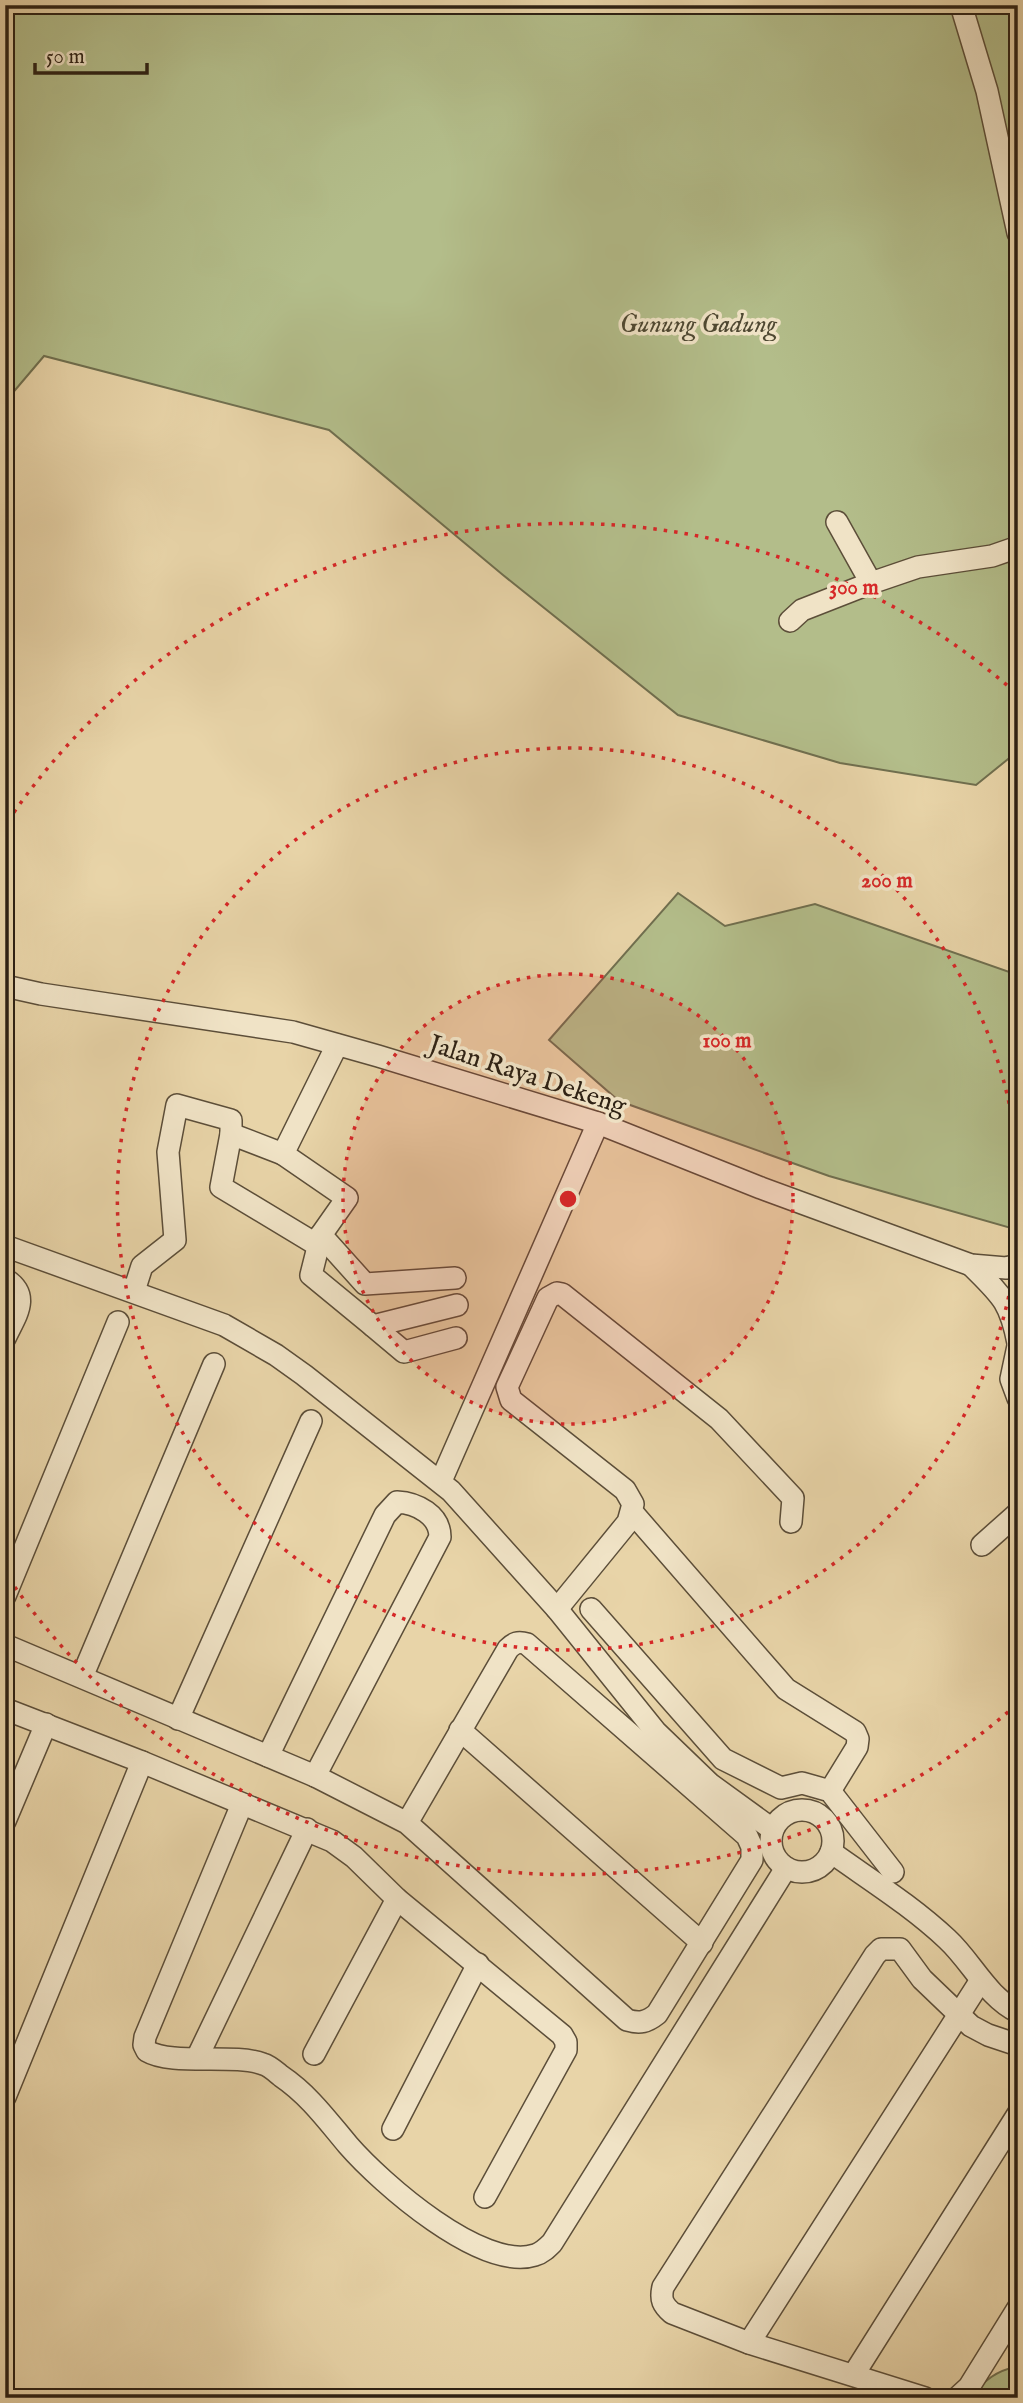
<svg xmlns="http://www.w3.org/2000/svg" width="1023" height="2403" viewBox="0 0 1023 2403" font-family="'IM FELL English',serif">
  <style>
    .green { fill: #b3bd8a; stroke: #706f4f; stroke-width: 2 }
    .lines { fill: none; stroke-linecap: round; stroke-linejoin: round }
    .minor-casing { stroke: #5c4e39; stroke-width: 24 }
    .minor { stroke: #f0e3c6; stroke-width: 21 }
    .ring { fill: none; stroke: #d62828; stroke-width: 3.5; stroke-dasharray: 3.5 7 }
    .labels { text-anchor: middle; stroke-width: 7; stroke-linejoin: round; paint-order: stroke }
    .park-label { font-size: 26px; font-style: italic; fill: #4e4832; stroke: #f0e3c6 }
    .street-label { font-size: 26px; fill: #2d2114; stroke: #f0e3c6 }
    .centre { fill: #d62828; stroke: #f0e3c6; stroke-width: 3.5 }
    .ring-label { font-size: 21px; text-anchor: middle; font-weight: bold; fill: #d62828; stroke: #f0e3c6; stroke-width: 7; stroke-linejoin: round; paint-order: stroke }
  </style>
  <rect width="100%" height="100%" fill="#e8d4a8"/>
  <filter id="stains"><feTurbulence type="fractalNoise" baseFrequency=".00286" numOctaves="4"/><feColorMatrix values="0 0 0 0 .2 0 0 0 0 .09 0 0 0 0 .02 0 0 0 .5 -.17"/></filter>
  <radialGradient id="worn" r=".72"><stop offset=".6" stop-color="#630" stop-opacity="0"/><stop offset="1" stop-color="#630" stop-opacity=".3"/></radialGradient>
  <g class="green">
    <polygon points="5,5 92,5 95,8 99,5 1018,5 1018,751 976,785 840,763 678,715 503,575 329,430 44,356 5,402"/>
    <polygon points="678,893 725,926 815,904 1018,975 1018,1230 829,1176 619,1101 549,1040"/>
    <path d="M 1018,2366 L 1018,2398 L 972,2398 C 984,2379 997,2371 1018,2366 Z"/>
  </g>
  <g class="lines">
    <g class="minor-casing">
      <g id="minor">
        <polyline points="961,5 987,91 1018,233"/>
        <polyline points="837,522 871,583 918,567 992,556 1018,547"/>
        <polyline points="790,621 802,610 871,583"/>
        <polyline points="5,986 41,994 293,1032 378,1056 598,1123 761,1188 971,1265 1006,1268 1018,1265"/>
        <polyline points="337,1045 283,1154 347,1198 321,1235 365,1284 455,1278"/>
        <polyline points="283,1154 231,1134 221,1187 319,1246"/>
        <polyline points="321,1235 311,1275 373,1326 457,1305"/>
        <polyline points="5,1246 224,1325 276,1355 304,1375 451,1491 557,1609 656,1732 710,1784 772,1829"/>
        <path d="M 971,1265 C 1001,1295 1010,1301 1018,1343"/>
        <path d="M 5,1279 C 32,1296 15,1316 5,1338"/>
        <polyline points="134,1291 142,1266 175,1240 168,1152 177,1105 231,1120 231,1134"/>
        <polyline points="373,1326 404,1352 456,1338"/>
        <polyline points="1018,1346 1011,1379 1018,1398"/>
        <polyline points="441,1481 598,1123"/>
        <polyline points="632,1512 786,1689 855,1732 858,1739 857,1747 830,1791"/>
        <polyline points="982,1545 1018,1513"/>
        <polyline points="5,1596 118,1322"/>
        <polyline points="557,1609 628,1522 633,1504 625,1490 511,1400 507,1387 548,1298 557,1293 562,1294 719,1419 793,1498 791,1522"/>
        <polyline points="591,1609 723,1759 781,1788 802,1783 830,1791 893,1872"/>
        <path d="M 5,1645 L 315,1776 L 407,1823 L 627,2020 C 640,2024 647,2022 657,2014 L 752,1860 L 752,1847 L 747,1836 L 527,1644 C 518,1641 514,1643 508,1649 L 407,1823"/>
        <polyline points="82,1677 214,1364"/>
        <polyline points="5,1709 142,1762 5,2097"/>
        <polyline points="178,1719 311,1421"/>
        <polyline points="460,1730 702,1943"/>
        <path d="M 268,1756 L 385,1515 L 397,1502 C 417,1503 440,1515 440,1537 L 315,1776"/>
        <polyline points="142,1762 332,1841 354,1857 397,1899 562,2035 566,2042 566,2050 485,2197"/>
        <path d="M 242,1804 L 145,2037 L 144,2045 L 147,2051 C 172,2066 233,2053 263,2064 C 270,2066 276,2072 281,2076 C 309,2095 327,2120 348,2145 C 381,2183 482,2272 535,2255 C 542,2253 547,2248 552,2243 L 786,1868"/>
        <circle cx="802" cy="1841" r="31"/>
        <polyline points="5,1821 46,1724"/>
        <path d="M 831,1852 C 870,1880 912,1906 947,1939 C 972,1962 987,1997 1018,2012"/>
        <polyline points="314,2054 397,1899"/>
        <polyline points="197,2058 307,1829"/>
        <polyline points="393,2129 478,1964"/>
        <polyline points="749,2343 981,1980"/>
        <polyline points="854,2374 1018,2114"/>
        <path d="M 925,2398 L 749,2343 L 672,2313 C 663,2305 660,2300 663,2287 L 875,1955 L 881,1949 L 900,1949 L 922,1979 L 971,2026 L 988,2035 L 1018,2045"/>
        <polyline points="957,2398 969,2387 1018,2308"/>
      </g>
    </g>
    <use href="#minor" class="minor"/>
  </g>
  <circle cx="568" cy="1199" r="225" fill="#d62828" fill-opacity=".12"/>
  <g class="ring">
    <circle cx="568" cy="1199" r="225"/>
    <path d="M1018 1234A451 451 0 1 1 1018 1164"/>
    <path d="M1016 1705A676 676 0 0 1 8 1577M8 821A676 676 0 0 1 1016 693"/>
  </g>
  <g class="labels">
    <g class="park-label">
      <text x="698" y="332">Gunung Gadung</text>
    </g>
    <g class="street-label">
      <text transform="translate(528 1074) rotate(18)" y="9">Jalan Raya Dekeng</text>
    </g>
  </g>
  <circle cx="568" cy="1199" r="10" class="centre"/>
  <g class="ring-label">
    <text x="854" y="594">300 m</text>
    <text x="887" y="887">200 m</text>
    <text x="727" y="1047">100 m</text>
  </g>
  <rect width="1023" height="2403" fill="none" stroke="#e8d4a8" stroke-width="28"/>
  <rect x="7" y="7" width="1009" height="2389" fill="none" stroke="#2d2114" stroke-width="3.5"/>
  <rect x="14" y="14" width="995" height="2375" fill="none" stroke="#2d2114" stroke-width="2"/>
  <path d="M35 63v10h112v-10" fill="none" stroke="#2d2114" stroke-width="3.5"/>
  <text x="46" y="63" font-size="21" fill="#2d2114" stroke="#f0e3c6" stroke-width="5" paint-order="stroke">50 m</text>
  <rect width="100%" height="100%" filter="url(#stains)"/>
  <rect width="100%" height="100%" fill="url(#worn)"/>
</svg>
